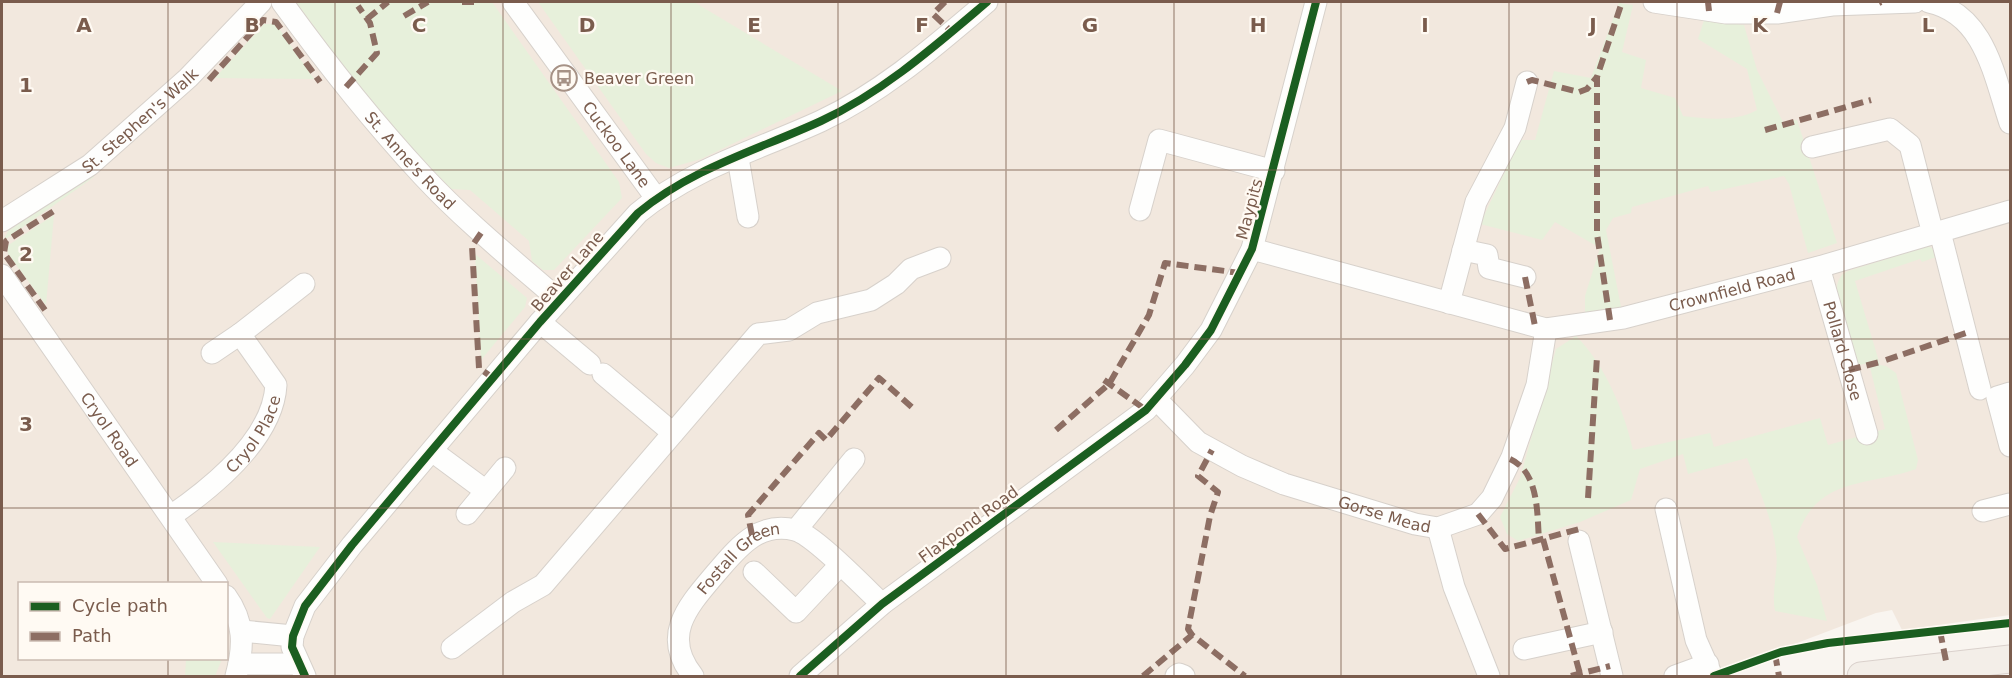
<svg xmlns="http://www.w3.org/2000/svg" width="2012" height="678" viewBox="0 0 2012 678" font-family="'DejaVu Sans',sans-serif">
  <style>
    .residential { fill: #f2e8de; fill-rule: evenodd }
    .green { fill: #e7f0db }
    .lines { fill: none; stroke-linecap: round; stroke-linejoin: round }
    .minor-casing { stroke: #d7d1cb; stroke-width: 23 }
    .major-casing { stroke: #dad1cc; stroke-width: 29 }
    .minor { stroke: #fefefd; stroke-width: 21 }
    .major { stroke: #f3eee8; stroke-width: 27 }
    .quiet { stroke: #8d6e63; stroke-width: 6; stroke-dasharray: 12 6; stroke-linecap: butt }
    .cycleway-casing { stroke: #fffaf3; stroke-width: 11 }
    .cycleway { stroke: #1b5e20; stroke-width: 8 }
    .grid { fill: none; stroke: #7a5c4d; stroke-width: 1.5; stroke-opacity: 0.55 }
    .labels { text-anchor: middle; stroke-width: 4.5; stroke-linejoin: round; paint-order: stroke }
    .poi-label { font-size: 16px; fill: #7a5c4d; stroke: #fffaf3; text-anchor: start }
    .street-label { font-size: 16px; fill: #7a5c4d; stroke: #fffaf3 }
    .grid-label { font-size: 20px; text-anchor: middle; font-weight: bold; fill: #7a5c4d; stroke: #fffaf3; stroke-width: 4.5; stroke-linejoin: round; paint-order: stroke }
  </style>
  <rect width="100%" height="100%" fill="#f9f5f0"/>
  <path class="residential" d="M 2,2 L 2010,2 L 2010,615 L 1902,630 L 1892,610 L 1876,613 L 1710,676 L 2,676 ZM 20,584 L 226,584 L 226,658 L 20,658 Z"/>
  <g class="green">
    <polygon points="296,2 492,2 619,182 622,198 554,270 543,270 532,261 529,241 470,190 451,189 371,104"/>
    <polygon points="538,2 694,2 842,91 701,159 669,168 656,163 646,154"/>
    <path d="M 1619,3 L 1633,5 L 1622,52 L 1646,60 L 1641,88 L 1675,98 L 1683,116 C 1707,119 1736,122 1757,110 L 1747,69 L 1698,39 L 1704,20 L 1744,25 L 1757,70 L 1783,122 L 1797,120 L 1837,243 L 1808,253 L 1789,184 L 1784,176 L 1711,192 L 1708,186 L 1632,207 L 1631,213 L 1613,218 L 1606,230 L 1622,312 L 1585,318 L 1585,296 L 1600,248 L 1555,222 L 1542,240 L 1480,224 L 1520,140 L 1535,140 L 1554,71 L 1591,78 Z"/>
    <polygon points="264,24 276,24 314,79 215,78"/>
    <polygon points="93,173 94,177 3,241 8,231"/>
    <polygon points="54,215 46,305 8,254 7,246"/>
    <path d="M 1928,246 L 1935,250 L 1939,256 L 1922,262 L 1920,259 L 1855,281 L 1880,365 L 1886,366 L 1896,373 L 1918,460 L 1916,469 C 1866,487 1817,476 1797,537 L 1817,585 L 1827,621 L 1775,611 C 1771,590 1779,571 1776,551 C 1773,519 1758,488 1747,458 L 1688,474 L 1683,454 L 1640,469 L 1631,500 L 1580,522 L 1518,541 L 1507,534 L 1500,517 L 1520,478 L 1556,349 L 1576,336 C 1605,365 1624,410 1633,450 L 1710,433 L 1714,447 L 1820,418 L 1828,445 L 1885,429 L 1869,363 L 1854,366 C 1849,345 1821,281 1848,271 Z"/>
    <polygon points="475,254 527,298 525,307 481,360"/>
    <polygon points="213,542 320,547 270,619 267,618"/>
    <polygon points="186,659 186,658 222,659 215,676 185,676"/>
  </g>
  <g class="lines">
    <g class="minor-casing">
      <g id="minor">
        <path id="s1" d="M 282,2 C 326,63 372,121 423,176 C 465,221 513,260 559,300"/>
        <path id="s2" d="M 513,2 L 656,198"/>
        <polyline points="1654,2 1726,13 1777,13 1832,5 1915,2"/>
        <path d="M 1929,2 C 1985,14 1994,76 2010,123"/>
        <polyline points="1812,147 1890,129 1910,145 1933,234"/>
        <polyline points="738,158 748,217"/>
        <polyline points="1140,210 1159,140 1274,171"/>
        <path id="s3" d="M 2,221 L 90,165 L 188,78 L 261,2"/>
        <polyline points="1940,232 1980,389"/>
        <path id="s4" d="M 1252,249 L 1546,329 L 1623,318 L 1819,267 L 2010,211"/>
        <polyline points="1463,250 1487,255 1489,268 1525,277"/>
        <path id="s5" d="M 1819,267 L 1867,434"/>
        <path id="s6" d="M 2,275 L 217,584"/>
        <polyline points="1449,303 1476,202 1515,128 1527,82"/>
        <polyline points="540,322 590,364"/>
        <polyline points="212,353 240,334"/>
        <polyline points="603,374 673,433"/>
        <polyline points="2010,393 1997,397 2010,446"/>
        <path id="s7" d="M 1156,399 L 1198,442 L 1242,466 L 1284,484 L 1415,524 L 1438,528 L 1478,514 L 1492,498 L 1512,457 L 1537,385 L 1546,329"/>
        <polyline points="432,451 486,491"/>
        <polyline points="1666,509 1696,640 1712,676"/>
        <polyline points="1983,511 2010,504"/>
        <polyline points="467,514 505,468"/>
        <path id="s8" d="M 171,516 C 213,487 273,439 276,385 L 240,334 L 304,284"/>
        <polyline points="1438,528 1454,587 1489,676"/>
        <polyline points="796,530 854,459"/>
        <polyline points="1579,541 1612,676"/>
        <polyline points="754,572 796,612 840,565"/>
        <path d="M 226,596 C 245,622 244,647 236,676"/>
        <polyline points="242,631 293,636"/>
        <polyline points="452,648 513,602 543,585 758,334 789,330 817,313 871,300 896,284 911,269 940,258"/>
        <polyline points="1524,649 1602,632"/>
        <polyline points="239,664 298,664"/>
        <path d="M 305,676 L 292,647 L 293,636 L 305,606 L 352,545 L 540,322 L 638,213 C 692,168 758,150 821,121 C 883,92 935,46 987,2"/>
        <path id="s9" d="M 693,676 C 660,635 689,605 716,573 C 738,548 758,521 795,530 C 814,535 865,588 882,604"/>
        <polyline points="800,676 882,604 1146,410 1185,365 1211,330 1252,249 1316,2"/>
        <polyline points="1176,676 1179,674 1184,676"/>
        <polyline points="1675,676 1708,664"/>
      </g>
    </g>
    <g class="major-casing">
      <polyline id="major" points="1861,676 2010,659"/>
    </g>
    <use href="#minor" class="minor"/>
    <use href="#major" class="major"/>
    <g class="quiet">
      <polyline points="462,2 477,2"/>
      <polyline points="945,2 933,14 951,31"/>
      <polyline points="1708,2 1709,11"/>
      <polyline points="1879,3 1881,2"/>
      <polyline points="1777,13 1780,2"/>
      <polyline points="404,16 428,2"/>
      <polyline points="367,19 388,2"/>
      <polyline points="209,80 263,20 276,22 320,82"/>
      <polyline points="1527,82 1532,80 1579,92 1587,89 1597,77"/>
      <polyline points="346,87 377,53 370,23 358,6"/>
      <polyline points="1765,130 1871,100"/>
      <polyline points="481,233 472,246 479,368 493,378"/>
      <polyline points="1525,277 1535,326"/>
      <polyline points="45,310 4,253 6,241 57,209"/>
      <polyline points="1610,320 1597,234 1597,77 1622,2"/>
      <polyline points="1886,360 1966,333"/>
      <polyline points="1849,370 1880,362"/>
      <polyline points="1104,380 1146,410"/>
      <polyline points="1056,430 1109,384 1149,315 1165,263 1240,273"/>
      <path d="M 1510,459 C 1539,472 1537,513 1539,540"/>
      <polyline points="1588,498 1597,357"/>
      <polyline points="1478,514 1505,549 1583,528"/>
      <polyline points="752,535 748,515 819,433 826,440 879,378 915,410"/>
      <polyline points="1543,539 1580,674"/>
      <polyline points="1940,631 1947,666"/>
      <polyline points="1192,635 1188,629 1210,516 1218,492 1198,476 1212,450"/>
      <polyline points="1775,654 1779,676"/>
      <polyline points="1143,676 1192,635 1245,676"/>
      <polyline points="1571,676 1610,666"/>
    </g>
    <g class="cycleway-casing">
      <g id="cycleway">
        <path d="M 305,676 L 292,647 L 293,636 L 305,606 L 352,545 L 540,322 L 638,213 C 692,168 758,150 821,121 C 883,92 935,46 987,2"/>
        <polyline points="800,676 882,604 1146,410 1185,365 1211,330 1252,249 1316,2"/>
        <polyline points="1714,676 1781,652 1828,643 2010,623"/>
      </g>
    </g>
    <use href="#cycleway" class="cycleway"/>
  </g>
  <path class="grid" d="M 168,2 L 168,584M 335,2 L 335,676M 503,2 L 503,676M 671,2 L 671,676M 838,2 L 838,676M 1006,2 L 1006,676M 1174,2 L 1174,676M 1341,2 L 1341,676M 1509,2 L 1509,676M 1677,2 L 1677,676M 1844,2 L 1844,676M 2,170 L 2010,170M 2,339 L 2010,339M 2,508 L 2010,508M 168,658 L 168,676"/>
  <defs>
    <g id="bus-ring" transform="scale(1.35)"><circle r="9.5" fill="#fffaf3" stroke="#a69286" stroke-width="1.5"/><path d="M-5-6H5V4H4V6H2V4H-2V6H-4V4H-5ZM-3.5-4V0h7V-4ZM-3.5 1.2v1.5H-2V1.2ZM2 1.2v1.5H3.5V1.2Z" fill="#a69286"/></g>
  </defs>
  <g fill-rule="evenodd">
    <use href="#bus-ring" x="564" y="78"/>
  </g>
  <g class="labels">
    <g class="poi-label">
      <text x="584" y="84">Beaver Green</text>
    </g>
    <g class="street-label">
      <text dy="6" stroke="none"><textPath href="#s3" startOffset="171">St. Stephen's Walk</textPath></text>
      <text dy="6" stroke="none"><textPath href="#s2" startOffset="176">Cuckoo Lane</textPath></text>
      <text dy="6" stroke="none"><textPath href="#s1" startOffset="204">St. Anne's Road</textPath></text>
      <text transform="translate(1249 209) rotate(-75)" y="6">Maypits</text>
      <text transform="translate(567 271) rotate(-49)" y="6">Beaver Lane</text>
      <text dy="6" stroke="none"><textPath href="#s4" startOffset="495">Crownfield Road</textPath></text>
      <text dy="6" stroke="none"><textPath href="#s5" startOffset="87">Pollard Close</textPath></text>
      <text dy="6" stroke="none"><textPath href="#s6" startOffset="188">Cryol Road</textPath></text>
      <text dy="6" stroke="none"><textPath href="#s8" startOffset="118">Cryol Place</textPath></text>
      <text dy="6" stroke="none"><textPath href="#s7" startOffset="261">Gorse Mead</textPath></text>
      <text transform="translate(968 524) rotate(-36)" y="6">Flaxpond Road</text>
      <text dy="6" stroke="none"><textPath href="#s9" startOffset="146">Fostall Green</textPath></text>
    </g>
  </g>
  <g class="grid-label">
    <text x="84" y="32">A</text>
    <text x="252" y="32">B</text>
    <text x="419" y="32">C</text>
    <text x="587" y="32">D</text>
    <text x="754" y="32">E</text>
    <text x="922" y="32">F</text>
    <text x="1090" y="32">G</text>
    <text x="1258" y="32">H</text>
    <text x="1425" y="32">I</text>
    <text x="1593" y="32">J</text>
    <text x="1760" y="32">K</text>
    <text x="1928" y="32">L</text>
    <text x="26" y="92">1</text>
    <text x="26" y="261">2</text>
    <text x="26" y="431">3</text>
  </g>
  <rect width="2012" height="678" fill="none" stroke="#7a5c4d" stroke-width="6"/>
  <rect x="18" y="582" width="210" height="78" fill="#fffaf3" stroke="#cabbb1" stroke-width="1.5"/>
  <rect x="30" y="602" width="30" height="9" fill="#1b5e20" stroke="#cabbb1" stroke-width="1.5"/>
  <text x="72" y="612" font-size="18" fill="#7a5c4d">Cycle path</text>
  <rect x="30" y="632" width="30" height="9" fill="#8d6e63" stroke="#cabbb1" stroke-width="1.5"/>
  <text x="72" y="642" font-size="18" fill="#7a5c4d">Path</text>
</svg>
